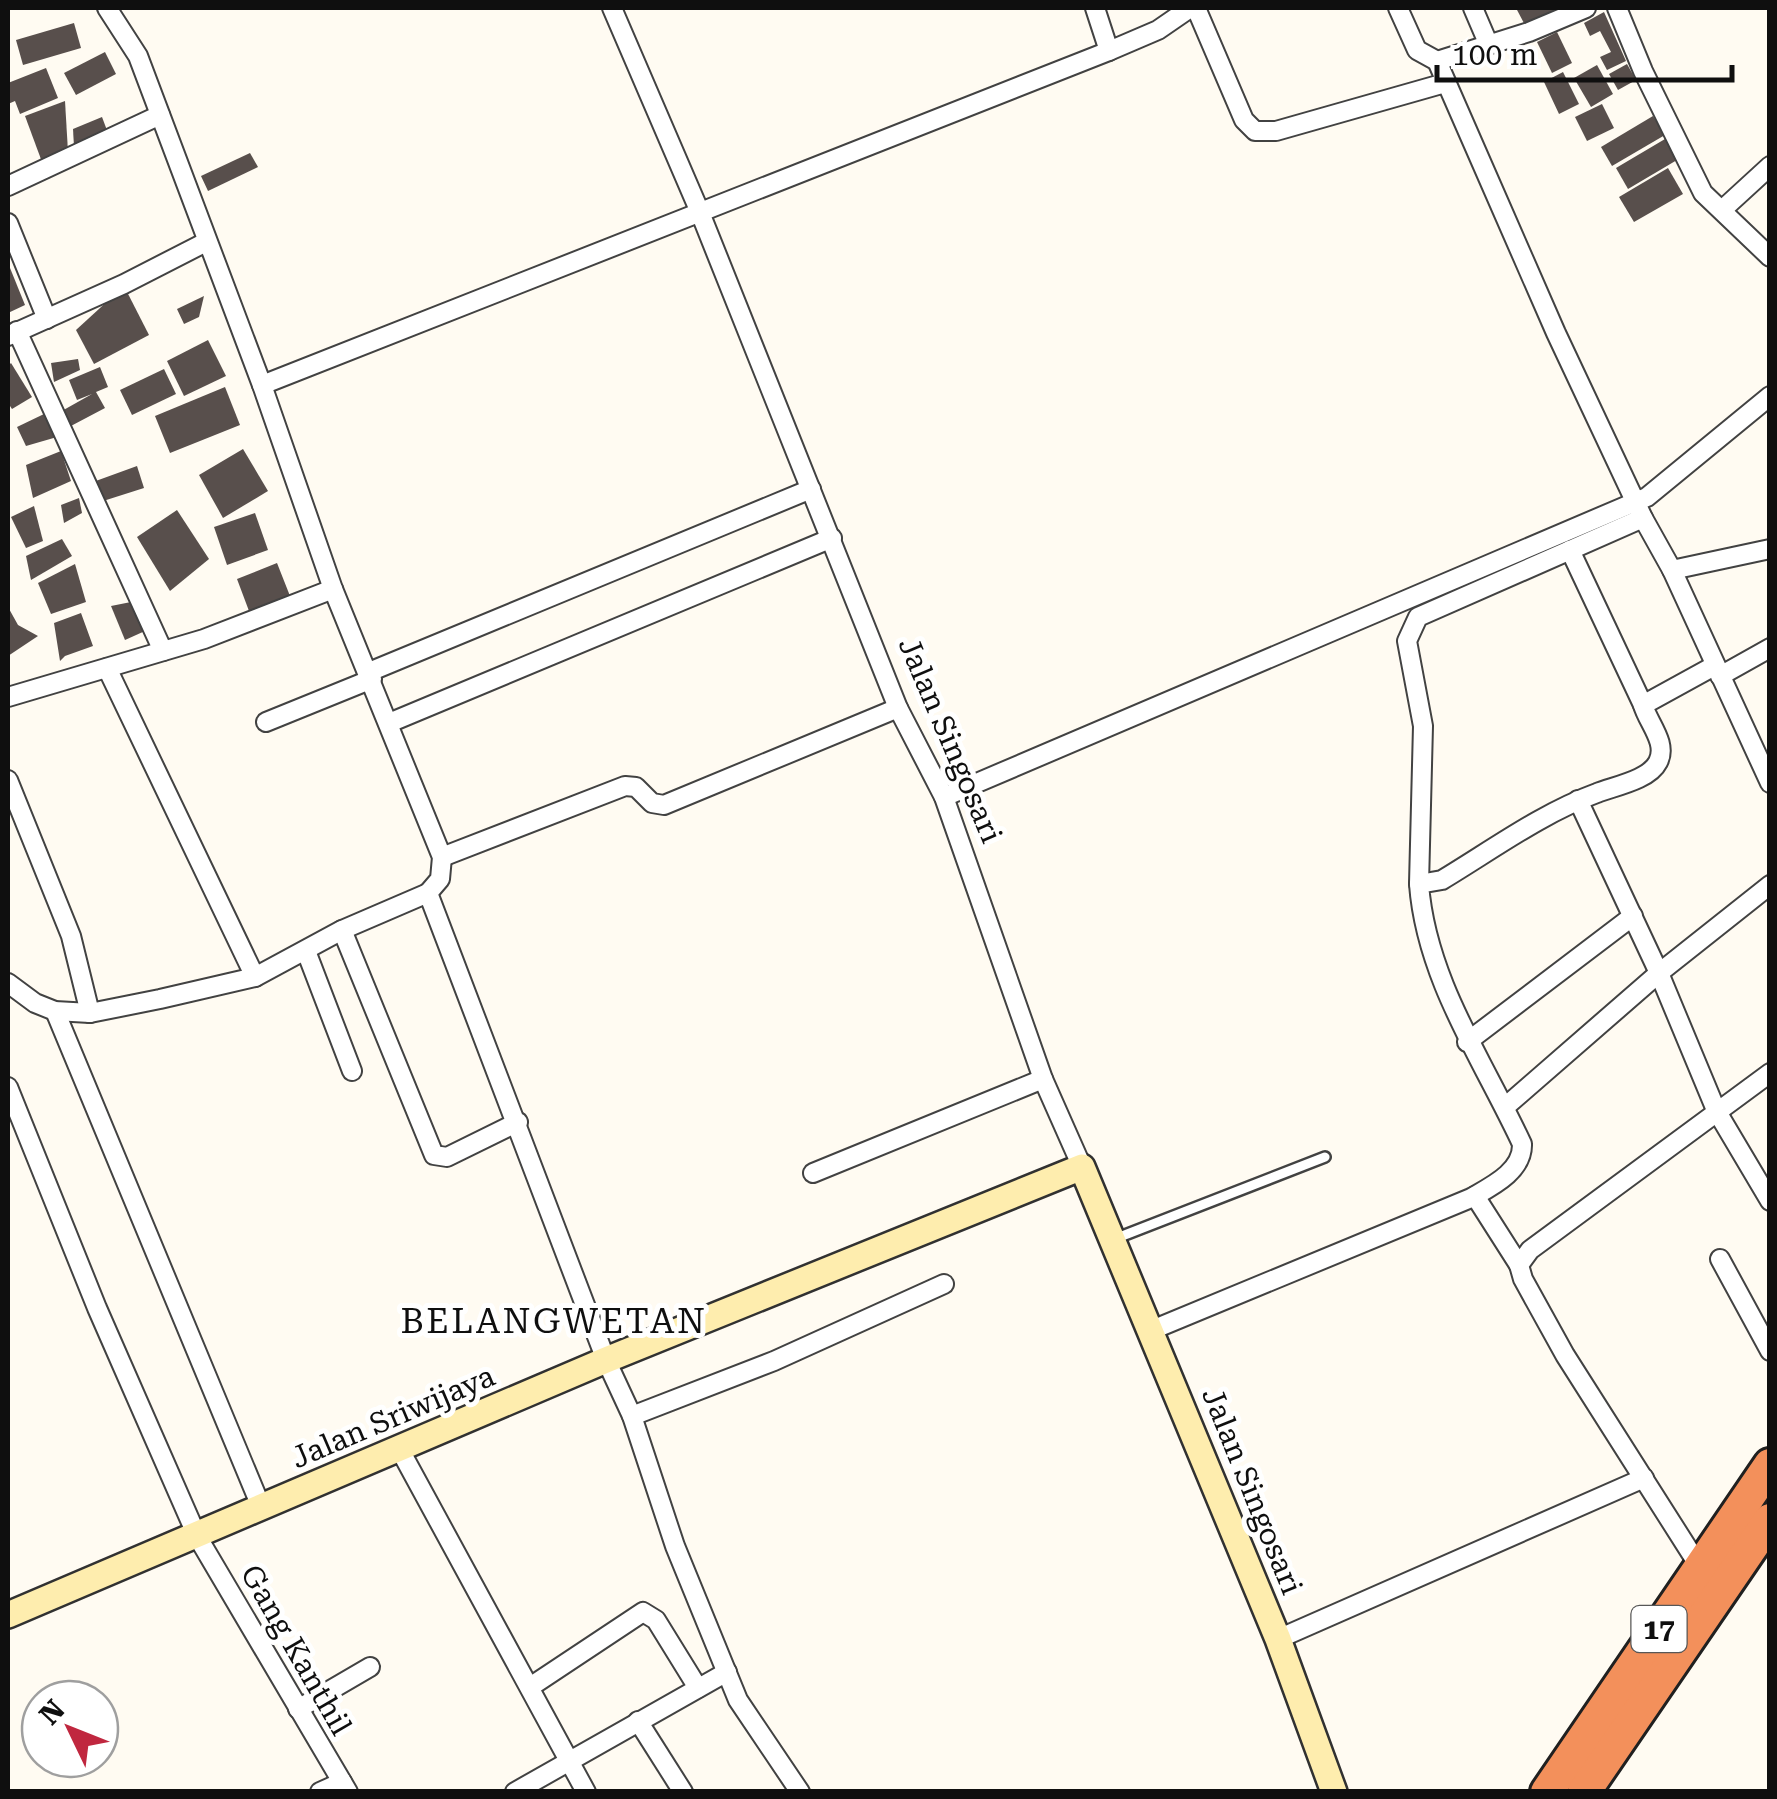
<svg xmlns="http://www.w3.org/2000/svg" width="1777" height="1799" viewBox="0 0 1777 1799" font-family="'Roboto Serif',serif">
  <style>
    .building { fill: #584f4c }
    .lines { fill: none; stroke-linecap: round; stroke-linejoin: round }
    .lane-casing { stroke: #424242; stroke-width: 14 }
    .street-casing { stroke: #424242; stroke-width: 22 }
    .secondary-casing { stroke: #313131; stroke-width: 30 }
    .highway-casing { stroke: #202020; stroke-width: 38 }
    .lane { stroke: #fff; stroke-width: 9 }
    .street { stroke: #fff; stroke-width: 18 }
    .secondary { stroke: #feedae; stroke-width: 25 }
    .highway { stroke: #f3905b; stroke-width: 32 }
    .labels { text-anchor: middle; stroke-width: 10; stroke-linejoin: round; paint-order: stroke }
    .shield { fill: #fff; stroke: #575757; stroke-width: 2.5 }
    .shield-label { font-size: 28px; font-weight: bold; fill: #0f0f0f }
    .street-label { font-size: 30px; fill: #0f0f0f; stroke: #fff }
    .quarter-label { font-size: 35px; letter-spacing: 2.5px; fill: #0f0f0f; stroke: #fff }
  </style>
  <rect width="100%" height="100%" fill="#fffbf2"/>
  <g class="building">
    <polygon points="1516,8 1556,8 1559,14 1527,29"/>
    <polygon points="1604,12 1626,61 1607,70 1600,57 1611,52 1600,31 1590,36 1584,23"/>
    <polygon points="74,23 81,48 23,65 16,40"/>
    <polygon points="1557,32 1572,63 1552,73 1537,42"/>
    <polygon points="105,52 116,74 76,95 64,73"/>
    <polygon points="1627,64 1636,80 1618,90 1609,74"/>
    <polygon points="1597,65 1613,94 1591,107 1574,78"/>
    <polygon points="46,68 58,98 20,114 15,101 8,104 8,83"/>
    <polygon points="1563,72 1579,104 1559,114 1544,82"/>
    <polygon points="65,101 68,152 42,162 25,116"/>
    <polygon points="1602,104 1614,128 1587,141 1575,117"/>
    <polygon points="1653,116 1665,135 1612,166 1601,147"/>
    <polygon points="102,117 108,133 74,147 73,129"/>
    <polygon points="1665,139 1677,160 1628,189 1616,168"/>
    <polygon points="250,153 258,167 208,191 201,176"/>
    <polygon points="1668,168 1683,194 1634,222 1619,197"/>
    <polygon points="8,263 25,305 8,313"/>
    <polygon points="124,286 149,335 94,364 76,330"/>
    <polygon points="204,296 199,317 184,324 177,309"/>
    <polygon points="208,340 226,376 184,396 167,361"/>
    <polygon points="78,359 80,370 54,382 51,363"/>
    <polygon points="11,363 32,397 12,409 8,403 8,366"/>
    <polygon points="100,367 108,387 96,392 105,408 69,427 60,412 92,394 77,400 69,380"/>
    <polygon points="164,369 176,394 132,415 120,390"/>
    <polygon points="225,387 240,425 170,453 155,416"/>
    <polygon points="44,414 57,437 26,446 17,427"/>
    <polygon points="243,449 268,491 223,518 199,475"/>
    <polygon points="61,451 71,481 33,498 26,465"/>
    <polygon points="137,466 144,488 100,502 93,482"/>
    <polygon points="79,498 82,513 64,523 61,505"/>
    <polygon points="34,506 43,541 26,548 11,517"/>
    <polygon points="177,510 209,559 170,591 137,537"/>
    <polygon points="255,513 268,550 227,565 214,527"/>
    <polygon points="62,539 72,556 31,580 26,556"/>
    <polygon points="277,563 290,596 249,611 237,579"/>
    <polygon points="75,564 86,602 51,614 38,583"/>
    <polygon points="131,602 145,631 125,640 111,606"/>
    <polygon points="8,607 18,625 38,636 8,656"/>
    <polygon points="81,613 93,646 65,656 60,661 54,623"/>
  </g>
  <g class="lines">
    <g class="lane-casing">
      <polyline id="lane" points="1117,1238 1325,1157"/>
    </g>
    <g class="street-casing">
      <g id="street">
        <polyline points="107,8 138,56 262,385 333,589 442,857 440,879 428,893 606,1360 632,1416 675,1546 738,1700 800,1792"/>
        <polyline points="612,8 699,210 898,708 944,797 1043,1079 1082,1167"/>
        <polyline points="1095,8 1109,51"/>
        <polyline points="1196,8 1244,120 1255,131 1276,131 1445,83"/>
        <polyline points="1398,8 1417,50 1437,61 1556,333 1643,518 1672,570 1770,783"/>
        <polyline points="1473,8 1488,43"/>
        <polyline points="1617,8 1643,71 1703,193 1770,257"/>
        <polyline points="1437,61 1529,32 1586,8"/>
        <polyline points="8,186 160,115"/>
        <polyline points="1722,210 1770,166"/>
        <polyline points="8,223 47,319"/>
        <polyline points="17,331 163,651"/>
        <polyline points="8,336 124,284 206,242"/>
        <polyline points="262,385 1109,51 1158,30 1190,8"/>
        <polyline points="1570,550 1643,705"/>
        <polyline points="1672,570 1770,549"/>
        <polyline points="107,668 255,977"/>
        <polyline points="369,672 811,489"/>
        <polyline points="1720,676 1770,648"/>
        <polyline points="8,697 204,639 333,589"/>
        <polyline points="266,722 372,679"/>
        <polyline points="389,723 832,538"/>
        <polyline points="8,780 71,936 90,1013"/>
        <polyline points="944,797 1647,497 1770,396"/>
        <polyline points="1578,800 1659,973 1716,1110 1770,1201"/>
        <polyline points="442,857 625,786 636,787 652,803 664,805 898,708"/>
        <polyline points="1419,884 1423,726 1407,641 1418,617 1643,518"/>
        <polyline points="342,930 434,1155 447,1157 518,1122"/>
        <polyline points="306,951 352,1071"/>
        <polyline points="8,983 35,1003 55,1011 90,1013 160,999 255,977 342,930 428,893"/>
        <polyline points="55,1011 262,1509"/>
        <polyline points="1467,1042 1633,916"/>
        <polyline points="8,1087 97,1308 197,1536 348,1792"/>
        <polyline points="1505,1107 1659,973 1770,885"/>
        <polyline points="813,1173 1043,1079"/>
        <polyline points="1475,1196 1519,1265"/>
        <polyline points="1720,1259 1770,1351"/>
        <path d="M 1152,1330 L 1471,1198 C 1492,1186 1523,1171 1522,1144 C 1483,1060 1426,979 1419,884 L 1442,880 C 1492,850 1542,813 1597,793 C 1615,786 1649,780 1658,762 C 1668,743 1648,723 1643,705 L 1714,666"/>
        <polyline points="632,1416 774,1361 944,1284"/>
        <polyline points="400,1450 586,1792"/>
        <polyline points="1701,1569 1565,1355 1523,1279 1519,1265 1530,1250 1770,1073"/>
        <polyline points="1278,1639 1644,1478"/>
        <polyline points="530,1687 643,1612 656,1620 698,1688"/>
        <polyline points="298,1709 370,1667"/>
        <polyline points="638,1721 683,1792"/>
        <polyline points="320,1792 342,1782"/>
        <polyline points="515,1792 727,1672"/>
      </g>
    </g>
    <g class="secondary-casing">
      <polyline id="secondary" points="8,1615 606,1360 1082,1167 1278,1639 1334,1792"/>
    </g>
    <g class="highway-casing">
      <g id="highway">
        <polyline points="1547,1792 1770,1465"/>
        <polyline points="1584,1792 1770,1520"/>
      </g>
    </g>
    <use href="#lane" class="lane"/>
    <use href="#street" class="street"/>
    <use href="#secondary" class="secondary"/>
    <use href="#highway" class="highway"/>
  </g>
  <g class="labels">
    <rect class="shield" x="1631.5" y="1606" width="55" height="46" rx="8"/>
    <g class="shield-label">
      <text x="1659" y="1639">17</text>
    </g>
    <g class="street-label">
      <text transform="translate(950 740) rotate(67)" y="10">Jalan Singosari</text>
      <text transform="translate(393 1417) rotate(-23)" y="10">Jalan Sriwijaya</text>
      <text transform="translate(1252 1491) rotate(68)" y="10">Jalan Singosari</text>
      <text transform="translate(296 1650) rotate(60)" y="10">Gang Kanthil</text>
    </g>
    <g class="quarter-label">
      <text x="554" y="1333">BELANGWETAN</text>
    </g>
  </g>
  <rect width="1777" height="1799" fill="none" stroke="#0f0f0f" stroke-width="20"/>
  <g transform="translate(70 1729) rotate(313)"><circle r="48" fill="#ffffff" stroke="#9f9f9f" stroke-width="2.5"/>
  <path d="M0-8L18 38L0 25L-18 38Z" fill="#c0273f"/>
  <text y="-15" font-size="28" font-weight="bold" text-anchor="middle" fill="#0f0f0f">N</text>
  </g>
  <path d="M1437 65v15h295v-15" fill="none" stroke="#0f0f0f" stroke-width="5"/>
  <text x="1452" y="65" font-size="30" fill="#0f0f0f" stroke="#ffffff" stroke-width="8" paint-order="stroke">100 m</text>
</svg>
